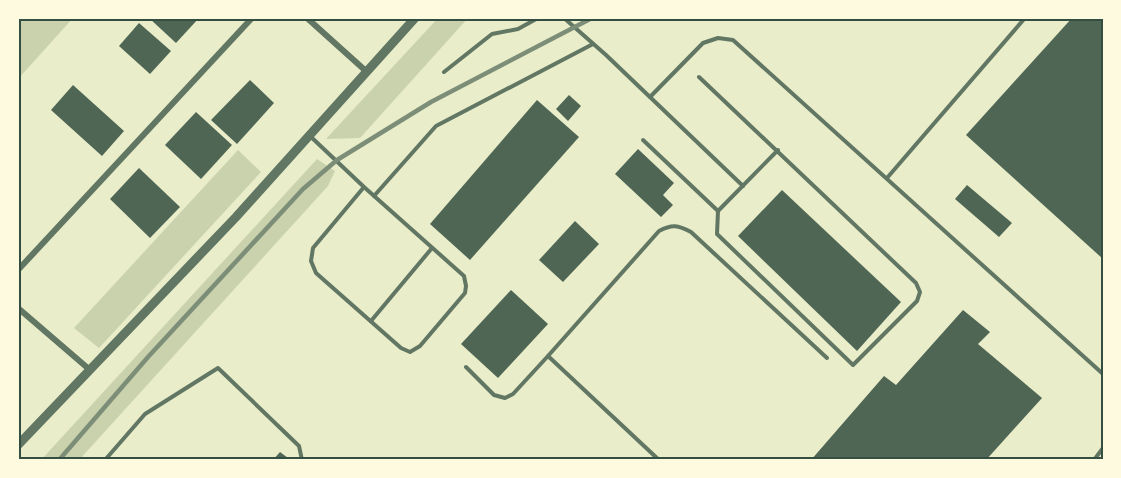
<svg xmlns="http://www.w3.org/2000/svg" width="1121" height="478" viewBox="0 0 1121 478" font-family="'Nunito Sans',sans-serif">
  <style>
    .green { fill: #cad2ad }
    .building { fill: #4f6655 }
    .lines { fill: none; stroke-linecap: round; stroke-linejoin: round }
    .service { stroke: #617663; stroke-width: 4 }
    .minor { stroke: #617663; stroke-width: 6 }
    .tertiary { stroke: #617663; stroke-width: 9 }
    .rail { stroke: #7c8e77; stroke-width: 4.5 }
    .neatline { fill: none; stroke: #344e41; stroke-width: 2 }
  </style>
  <rect width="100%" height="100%" fill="#e9edc9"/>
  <g class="green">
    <polygon points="18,18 73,18 18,79"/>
    <polygon points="438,18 468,18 360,138 326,139"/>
    <polygon points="238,150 261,172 99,348 74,328"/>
    <polygon points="317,159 335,171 328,186 79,460 41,460"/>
  </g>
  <g class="building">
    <polygon points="149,18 199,18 176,43"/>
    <polygon points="1072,18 1103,18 1103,259 966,135"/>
    <polygon points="139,23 171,51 150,74 119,46"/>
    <polygon points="250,80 274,103 237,144 211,120"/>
    <polygon points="73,85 124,131 102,156 51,110"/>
    <polygon points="569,95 581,106 568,121 556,109"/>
    <polygon points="537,100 579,137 470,260 430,224"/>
    <polygon points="196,112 232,145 201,179 165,145"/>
    <polygon points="638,149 674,183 663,195 673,205 661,217 615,174"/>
    <polygon points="139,168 180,207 150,238 110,199"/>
    <polygon points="967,185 1012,223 999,237 955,199"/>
    <polygon points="782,190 901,302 857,351 738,236"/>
    <polygon points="575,221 599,244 563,282 539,260"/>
    <polygon points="511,290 548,324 498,378 461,344"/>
    <polygon points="963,310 990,332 978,344 1042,398 986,460 811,460 884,376 896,385"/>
    <polygon points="280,452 288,458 286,460 273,460"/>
  </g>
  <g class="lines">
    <g class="service">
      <polyline points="564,18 606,55 743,186"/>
      <polyline points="444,72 492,34 518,29 538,18"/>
      <polyline points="699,77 916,283 920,292 917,301 853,365 717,234 718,211 778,150"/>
      <polyline points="650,97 703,43 718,38 733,40 1103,374"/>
      <polyline points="310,136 364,187 464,276 466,286 465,293 420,346 410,352 401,348 316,273 311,261 313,248 364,187"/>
      <polyline points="643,140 718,211"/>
      <polyline points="887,178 1025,18"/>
      <polyline points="374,196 436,126 593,44"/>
      <polyline points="371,321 432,248"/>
      <polyline points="466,367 494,395 505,398 513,394 548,356"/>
      <polyline points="105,460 145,414 218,368 299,446 302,460"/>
      <path d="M 659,460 L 548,356 L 659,231 C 672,224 678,225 691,232 L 827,358"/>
      <polyline points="1094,460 1103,448"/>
    </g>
    <g class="minor">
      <polyline points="307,18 367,72"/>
      <polyline points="18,270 252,18"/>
      <polyline points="18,308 90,370"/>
    </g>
    <polyline class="tertiary" points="18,445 236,217 415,18"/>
    <polyline class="rail" points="59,460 148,357 303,189 337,160 431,102 592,18"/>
  </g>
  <rect width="1121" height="478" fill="none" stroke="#fefae0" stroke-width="39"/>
  <rect x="20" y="20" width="1082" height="438" class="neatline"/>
</svg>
